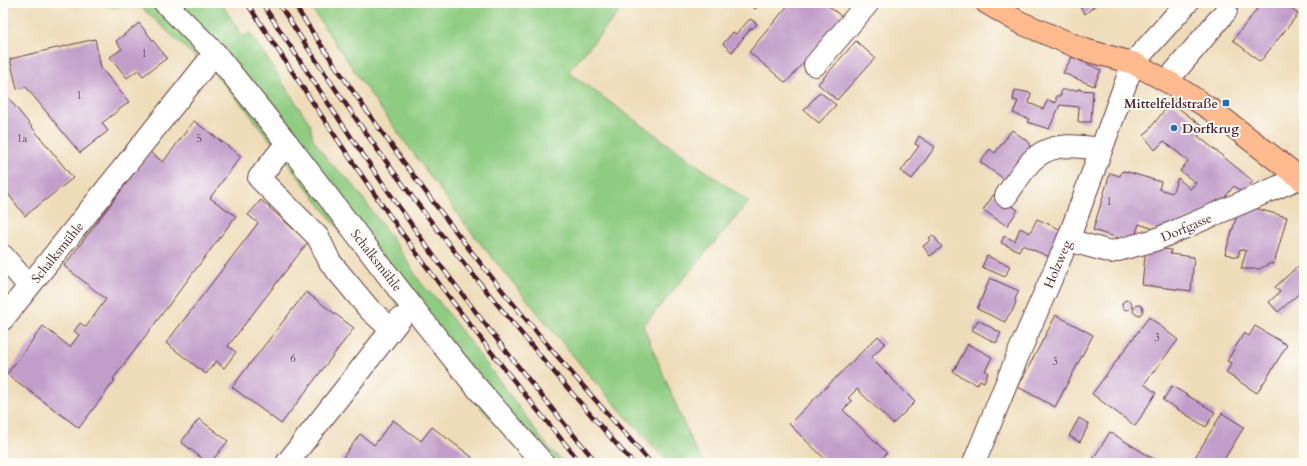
<svg xmlns="http://www.w3.org/2000/svg" width="1307" height="466" viewBox="0 0 1307 466" font-family="Cardo,serif">
  <style>
    .green { fill: #8ecc81; stroke: #6c7656 }
    .building { fill: #c29dca }
    .lines { fill: none; stroke-linecap: round; stroke-linejoin: round }
    .minor-casing { stroke: #633b40; stroke-width: 24 }
    .major-casing { stroke: #633b40; stroke-width: 24 }
    .minor { stroke: #fff; stroke-width: 22 }
    .major { stroke: #fcba8e; stroke-width: 22 }
    .rail-casing { stroke: #4a1f2b; stroke-width: 4.5 }
    .rail { stroke: #fdfcf7; stroke-width: 3; stroke-dasharray: 9; stroke-linecap: butt }
    .poi-dot { fill: #1f6fb2; stroke: #fdfcf7; stroke-width: 1.5 }
    .labels { text-anchor: middle; stroke-width: 4; stroke-linejoin: round; paint-order: stroke }
    .number-label { font-size: 11px; fill: #683e53 }
    .poi-label { font-size: 13px; font-weight: bold; fill: #4a1f2b; stroke: #fdfcf7; text-anchor: end }
    .street-label { font-size: 13px; fill: #4a1f2b; stroke: #fdfcf7 }
  </style>
  <rect width="100%" height="100%" fill="#fdfcf7"/>
  <filter id="ink" filterUnits="userSpaceOnUse"><feTurbulence type="fractalNoise" baseFrequency=".025" numOctaves="2"/><feDisplacementMap in="SourceGraphic" scale="8" xChannelSelector="R" yChannelSelector="G"/><feConvolveMatrix kernelMatrix="1 2 1 2 8 2 1 2 1" color-interpolation-filters="sRGB"/></filter>
  <filter id="wash" filterUnits="userSpaceOnUse"><feTurbulence type="fractalNoise" baseFrequency=".012" numOctaves="4" result="noise"/><feDisplacementMap in="SourceGraphic" scale="16" xChannelSelector="R" yChannelSelector="G"/><feGaussianBlur stdDeviation="0.9" result="paint"/><feColorMatrix in="noise" values="0 0 0 0 0 0 0 0 0 0 0 0 0 0 0 0 0 1.4 0 .05"/><feComposite in="paint" operator="in"/></filter>
  <g filter="url(#wash)">
    <rect width="100%" height="100%" fill="#eedcb9"/>
    <g class="green">
      <path d="M 93,3 L 221,3 L 243,37 L 250,33 L 310,124 L 313,139 L 330,163 L 352,183 L 409,263 C 416,278 424,288 437,299 L 525,415 L 533,428 L 552,451 L 565,463 L 531,463 L 459,384 L 248,112 L 218,78 L 140,6 L 113,7 Z"/>
      <polygon points="308,3 627,3 568,72 749,202 643,326 693,445 704,463 668,463 594,381 471,232 375,101"/>
    </g>
    <g id="blocks">
      <g class="building">
        <polygon points="748,3 760,3 755,9"/>
        <polygon points="787,3 825,3 842,17 786,83 749,52 789,4"/>
        <polygon points="1077,3 1098,3 1085,14"/>
        <polygon points="1250,3 1284,3 1298,14 1260,62 1233,40 1257,9"/>
        <polygon points="751,19 757,24 752,29 751,28 732,52 723,44 733,32 736,34 749,20"/>
        <polygon points="139,23 167,58 143,76 138,70 127,78 110,57 122,49 116,41"/>
        <polygon points="95,39 101,68 129,102 102,123 108,131 80,153 26,87 17,89 10,59"/>
        <polygon points="856,41 875,58 837,100 818,84"/>
        <polygon points="1072,57 1101,70 1094,86 1063,73"/>
        <polygon points="1078,89 1080,89 1080,90 1093,91 1091,122 1078,122 1079,107 1060,105 1049,129 1027,122 1029,119 1013,113 1018,101 1013,100 1015,90 1031,93 1029,103 1043,109 1048,100 1056,103 1056,96 1061,96 1061,90 1078,90"/>
        <polygon points="820,92 836,105 819,123 804,110"/>
        <polygon points="6,95 73,178 25,216 3,187 3,97"/>
        <polygon points="1171,102 1204,128 1198,136 1253,181 1243,193 1234,186 1218,206 1160,231 1139,224 1134,239 1132,240 1121,237 1121,239 1093,230 1110,173 1120,176 1122,171 1128,172 1161,182 1159,189 1172,193 1178,178 1190,189 1196,183 1180,171 1188,161 1164,141 1155,150 1144,136"/>
        <polygon points="194,121 241,156 210,198 236,216 113,379 115,380 79,428 7,374 43,326 70,347 79,335 74,331 80,323 86,327 106,299 64,266 150,152 163,162"/>
        <polygon points="1012,130 1030,143 1029,153 1007,181 980,162 990,149 995,153"/>
        <polygon points="919,136 935,147 912,179 901,171 919,146 915,144"/>
        <polygon points="994,194 1018,210 1007,226 983,210"/>
        <polygon points="261,200 308,242 228,346 236,352 224,368 216,361 206,374 166,343 258,223 248,215"/>
        <polygon points="1247,206 1287,217 1274,264 1271,263 1259,269 1241,269 1246,251 1240,249 1238,257 1225,254 1238,212 1245,214"/>
        <polygon points="1037,219 1064,231 1052,258 1022,245 1019,251 1001,243 1004,236 1015,241 1020,228 1030,233"/>
        <polygon points="933,235 942,247 930,256 923,246 931,240 929,238"/>
        <polygon points="1146,247 1171,250 1170,254 1194,257 1191,291 1142,285"/>
        <polygon points="987,256 1010,266 1005,277 982,267"/>
        <polygon points="1297,267 1304,275 1304,289 1278,312 1269,302 1280,292 1275,287"/>
        <polygon points="990,278 1019,291 1015,299 1016,302 1012,312 1009,314 1005,322 977,309"/>
        <polygon points="306,292 354,328 281,424 232,387"/>
        <circle cx="1127" cy="305" r="5"/>
        <circle cx="1138" cy="310" r="5"/>
        <polygon points="1056,315 1093,335 1055,407 1018,387"/>
        <polygon points="1149,317 1178,340 1144,384 1156,393 1135,426 1092,394"/>
        <polygon points="978,320 1001,333 996,343 972,330"/>
        <polygon points="1255,326 1287,345 1270,373 1257,393 1226,373 1232,363 1227,361 1244,333 1249,336"/>
        <polygon points="878,336 885,343 871,358 915,402 893,424 857,389 848,398 852,401 843,410 887,453 877,463 829,463 789,424"/>
        <polygon points="968,344 992,357 985,371 988,373 984,382 980,380 977,385 953,372"/>
        <polygon points="1172,386 1215,412 1206,427 1163,400"/>
        <polygon points="1222,413 1244,427 1222,463 1193,463 1192,462"/>
        <polygon points="1079,418 1089,424 1080,442 1069,436"/>
        <polygon points="199,419 228,441 210,463 208,463 181,442"/>
        <polygon points="393,420 421,441 432,427 472,457 467,463 339,463 360,434 374,445"/>
        <polygon points="1110,432 1160,463 1100,463 1093,459"/>
      </g>
    </g>
  </g>
  <g filter="url(#ink)">
    <use href="#blocks" fill-opacity="0" stroke="#633b40" stroke-width="1"/>
    <g class="lines">
      <g class="minor-casing">
        <g id="minor">
          <polyline points="165,3 215,53 287,143 413,308 472,382 543,463"/>
          <polyline points="815,65 868,3"/>
          <polyline points="1167,81 1226,11"/>
          <polyline points="287,143 259,178 318,237 330,262 369,309 391,329"/>
          <path d="M 1006,196 C 1013,186 1027,163 1036,157 C 1054,142 1080,146 1101,149"/>
          <polyline points="1068,240 1111,252 1155,240 1299,178"/>
          <polyline points="3,256 29,286"/>
          <polyline points="3,319 215,53"/>
          <polyline points="287,463 400,319"/>
          <polyline points="974,463 1020,350 1068,240 1133,63 1187,3"/>
        </g>
      </g>
      <g class="major-casing">
        <polyline id="major" points="987,3 1019,22 1085,50 1133,63 1172,84 1213,111 1304,181"/>
      </g>
      <use href="#minor" class="minor"/>
      <use href="#major" class="major"/>
      <g class="rail-casing">
        <g id="rail">
          <path d="M 247,3 C 293,73 339,143 387,212 C 448,298 513,382 581,463"/>
          <path d="M 262,3 C 320,92 379,180 441,266 C 491,333 543,399 597,463"/>
          <path d="M 278,3 C 321,68 364,133 411,195 C 481,288 556,376 633,463"/>
          <path d="M 293,3 C 348,86 406,168 467,246 C 525,321 588,392 651,463"/>
        </g>
      </g>
      <use href="#rail" class="rail"/>
    </g>
  </g>
  <g class="poi-dot">
    <rect x="1222" y="99" width="8" height="8" rx="2"/>
    <circle cx="1174" cy="128" r="4"/>
  </g>
  <g class="labels">
    <g class="number-label">
      <text x="144" y="57">1</text>
      <text x="79" y="99">1</text>
      <text x="22" y="142">1a</text>
      <text x="199" y="142">5</text>
      <text x="1109" y="205">1</text>
      <text x="1157" y="341">3</text>
      <text x="293" y="362">6</text>
      <text x="1055" y="365">3</text>
    </g>
    <g class="poi-label">
      <text x="1218" y="108">Mittelfeldstraße</text>
      <text x="1182" y="133" text-anchor="start">Dorfkrug</text>
    </g>
    <g class="street-label">
      <text transform="translate(1186 227) rotate(-23)" y="5">Dorfgasse</text>
      <text transform="translate(57 252) rotate(-51)" y="5">Schalksmühle</text>
      <text transform="translate(377 260) rotate(52)" y="5">Schalksmühle</text>
      <text transform="translate(1057 264) rotate(-67)" y="5">Holzweg</text>
    </g>
  </g>
  <rect width="1307" height="466" fill="none" stroke="#fdfcf7" stroke-width="16"/>
</svg>
